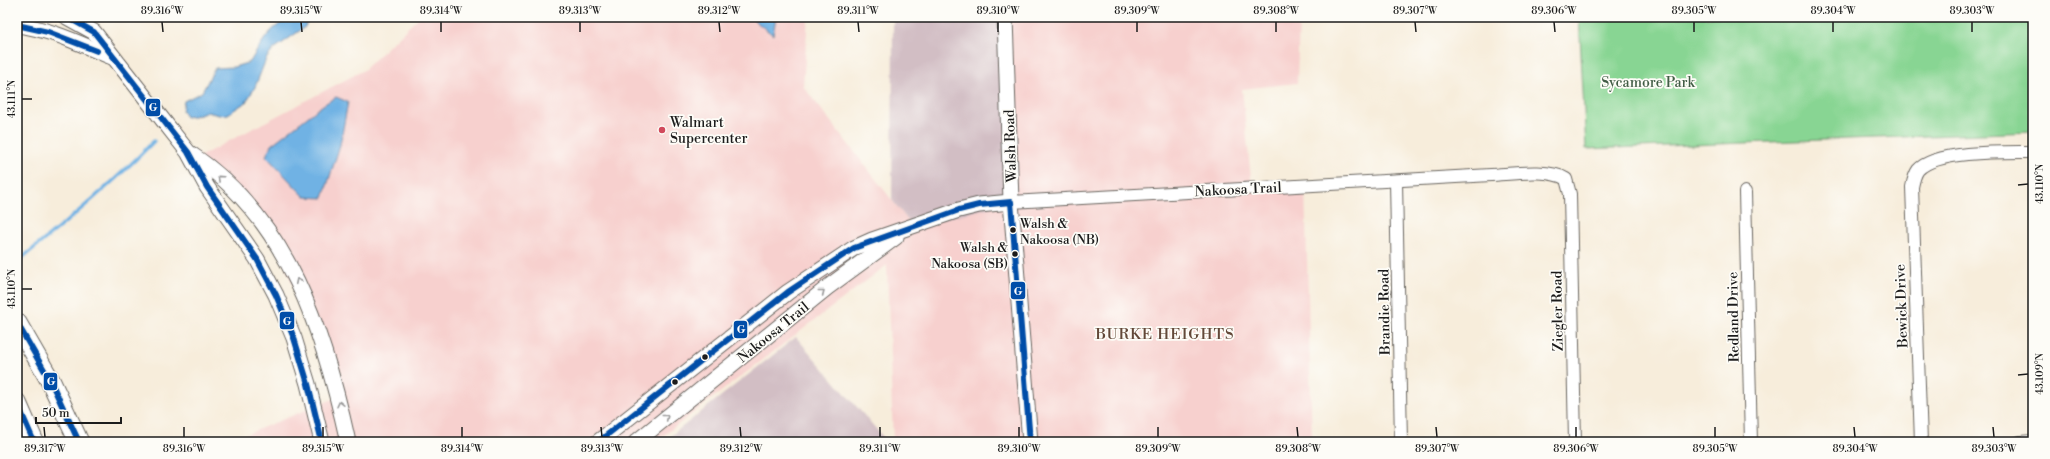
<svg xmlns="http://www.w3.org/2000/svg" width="2050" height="459" viewBox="0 0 2050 459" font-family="'Libre Bodoni',serif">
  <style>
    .built { fill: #f7d0ce }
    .industrial { fill: #d2bec4 }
    .green { fill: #88d593; stroke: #527858 }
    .water { fill: #70b2e4; stroke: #466780 }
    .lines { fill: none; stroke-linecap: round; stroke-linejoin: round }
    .stream { stroke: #70b2e4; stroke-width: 3.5 }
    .minor-casing { stroke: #69655f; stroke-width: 14 }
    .tertiary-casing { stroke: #69655f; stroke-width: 17 }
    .primary-casing { stroke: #69655f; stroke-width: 21 }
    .minor { stroke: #fff; stroke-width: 12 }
    .tertiary { stroke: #fff; stroke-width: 15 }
    .primary { stroke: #fff; stroke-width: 19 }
    .bus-1-casing { stroke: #fdfcf7; stroke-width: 9 }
    .bus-1 { stroke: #004da8; stroke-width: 6 }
    .oneway { stroke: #999 }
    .ticks { fill: none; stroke: #1c1c1c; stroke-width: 1.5 }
    .poi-dot { fill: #d1495b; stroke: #fdfcf7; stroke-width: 1.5 }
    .bus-dot { fill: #1c1c1c; stroke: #fdfcf7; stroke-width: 1.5 }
    .labels { text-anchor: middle; stroke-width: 3.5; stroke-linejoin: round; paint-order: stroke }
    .bus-label { font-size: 13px; fill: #1c1c1c; stroke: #fdfcf7; text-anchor: start }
    .park-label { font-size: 14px; fill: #425d46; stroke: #fdfcf7 }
    .poi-label { font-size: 14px; fill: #1c1c1c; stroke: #fdfcf7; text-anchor: start }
    .street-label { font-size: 14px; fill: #1c1c1c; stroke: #fdfcf7 }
    .neighbourhood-label { font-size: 15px; letter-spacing: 1px; fill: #634838; stroke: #fdfcf7 }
    .line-badge { stroke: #fdfcf7; stroke-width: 1.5 }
    .badge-label { font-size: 11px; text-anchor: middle; font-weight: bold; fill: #fff }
    .neatline { fill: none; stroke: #1c1c1c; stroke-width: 1.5 }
    .ticks-label { font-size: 10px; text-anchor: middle; fill: #1c1c1c }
  </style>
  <rect width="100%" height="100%" fill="#fdfcf7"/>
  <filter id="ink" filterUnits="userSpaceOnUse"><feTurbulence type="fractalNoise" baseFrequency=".025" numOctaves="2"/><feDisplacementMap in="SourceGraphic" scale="8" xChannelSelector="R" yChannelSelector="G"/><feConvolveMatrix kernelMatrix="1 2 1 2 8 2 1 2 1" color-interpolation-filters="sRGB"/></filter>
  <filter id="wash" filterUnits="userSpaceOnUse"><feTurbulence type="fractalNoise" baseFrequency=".012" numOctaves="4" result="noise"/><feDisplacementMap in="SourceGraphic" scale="16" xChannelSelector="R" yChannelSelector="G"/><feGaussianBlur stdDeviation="0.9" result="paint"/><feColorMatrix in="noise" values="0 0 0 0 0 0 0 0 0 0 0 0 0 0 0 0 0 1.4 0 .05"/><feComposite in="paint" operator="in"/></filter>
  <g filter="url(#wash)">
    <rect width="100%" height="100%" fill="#f7eddb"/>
    <polygon class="built" points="419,17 808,17 803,86 913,227 1005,17 1299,17 1297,83 1242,89 1252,189 1305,186 1312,442 893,442 887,265 655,442 228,442 338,397 276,243 197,158 364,70"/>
    <g class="industrial">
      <polygon points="893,17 1005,17 1011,202 913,227 892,200"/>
      <polygon points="796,337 883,437 883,442 663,442"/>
    </g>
    <polygon class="green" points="1579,17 2033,17 2033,132 1586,149"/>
    <g class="water">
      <path d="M 293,17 L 313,17 L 307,22 L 305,27 L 274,49 L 266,59 L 255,87 L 246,102 L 228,114 L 219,115 L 207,112 L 200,115 L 186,117 L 182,111 L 184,101 L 202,92 L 215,68 L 234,67 L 250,62 C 263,41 269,27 293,17 Z"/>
      <polygon points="750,17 776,17 773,35"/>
      <polygon points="336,97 348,102 340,145 323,198 305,197 266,156 271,145 323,105"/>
    </g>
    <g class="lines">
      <path class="stream" d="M 17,262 C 65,223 112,185 154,141"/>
    </g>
  </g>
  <g filter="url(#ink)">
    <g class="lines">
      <g class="minor-casing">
        <g id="minor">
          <polyline points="1396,181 1401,442"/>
          <polyline points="1745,192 1751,442"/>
          <path d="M 1011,202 L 1491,175 C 1512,174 1548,168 1566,179 L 1570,194 L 1575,442"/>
          <path d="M 1921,442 L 1912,187 C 1913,182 1915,174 1918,170 C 1936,150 2007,152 2033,152"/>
          <polyline points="2020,442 2033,441"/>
        </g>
      </g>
      <g class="tertiary-casing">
        <g id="tertiary">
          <polyline points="67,17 94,32 166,124 188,152 207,187 257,259 276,295 294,338 308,384 322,442"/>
          <polyline points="1005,17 1011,202 1030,442"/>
          <path d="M 17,25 C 51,29 80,44 112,57"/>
          <path d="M 191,154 C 289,219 324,333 348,442"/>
          <polyline points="598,442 788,292 854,248 872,240 959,210 979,205 1011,202"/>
          <polyline points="636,442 828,287 896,237"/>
        </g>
      </g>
      <g class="primary-casing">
        <g id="primary">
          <polyline points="17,323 51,382 79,442"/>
          <polyline points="17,403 34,442"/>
        </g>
      </g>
      <use href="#minor" class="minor"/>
      <use href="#tertiary" class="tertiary"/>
      <use href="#primary" class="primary"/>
      <g class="bus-1-casing">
        <g id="bus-1">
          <polyline points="67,17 94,32 188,152 207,187 257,259 276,295 294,338 308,384 322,442"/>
          <polyline points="17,25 48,32 97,51"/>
          <polyline points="17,323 51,382 79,442"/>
          <polyline points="17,403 34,442"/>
          <polyline points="598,442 788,292 854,248 959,210 979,205 1011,202 1030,442"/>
        </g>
      </g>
      <use href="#bus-1" class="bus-1"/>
    </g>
    <defs><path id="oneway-chevron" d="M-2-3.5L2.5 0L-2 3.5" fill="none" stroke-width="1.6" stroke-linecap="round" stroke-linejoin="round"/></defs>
    <g class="oneway">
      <use href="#oneway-chevron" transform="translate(220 178) rotate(-138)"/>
      <use href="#oneway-chevron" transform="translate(298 281) rotate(-116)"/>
      <use href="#oneway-chevron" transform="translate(822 292) rotate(-38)"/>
      <use href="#oneway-chevron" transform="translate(340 404) rotate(-103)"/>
      <use href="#oneway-chevron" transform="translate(666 417) rotate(-39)"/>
    </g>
  </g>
  <path class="ticks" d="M 162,22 L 163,32M 301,22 L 302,32M 441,22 L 441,32M 580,22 L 580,32M 719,22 L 720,32M 858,22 L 859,32M 998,22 L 998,32M 1137,22 L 1137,32M 1276,22 L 1276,32M 1415,22 L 1416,32M 1554,22 L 1555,32M 1694,22 L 1694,32M 1833,22 L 1833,32M 1972,22 L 1972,32M 22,99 L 32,99M 2018,185 L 2028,184M 22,289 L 32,289M 2018,375 L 2028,374M 44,427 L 45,437M 184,427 L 184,437M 323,427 L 323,437M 462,427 L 462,437M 601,427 L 602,437M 740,427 L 741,437M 880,427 L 880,437M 1019,427 L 1019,437M 1158,427 L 1158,437M 1297,427 L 1298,437M 1436,427 L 1437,437M 1576,427 L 1576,437M 1715,427 L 1715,437M 1854,427 L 1855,437M 1993,427 L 1994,437"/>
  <circle class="poi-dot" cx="662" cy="130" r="4"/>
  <g class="bus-dot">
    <circle cx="1013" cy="230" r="3.5"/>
    <circle cx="1015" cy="254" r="3.5"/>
    <circle cx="705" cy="357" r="3.5"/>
    <circle cx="675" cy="382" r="3.5"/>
  </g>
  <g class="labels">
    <g class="bus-label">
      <text x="1020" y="228">Walsh &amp;<tspan x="1020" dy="16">Nakoosa (NB)</tspan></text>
      <text x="1008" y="252" text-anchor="end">Walsh &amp;<tspan x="1008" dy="16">Nakoosa (SB)</tspan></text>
    </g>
    <g class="park-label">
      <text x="1648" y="87">Sycamore Park</text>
    </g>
    <g class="poi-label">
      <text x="670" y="127">Walmart<tspan x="670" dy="16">Supercenter</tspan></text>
    </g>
    <g class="street-label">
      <text transform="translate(1010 146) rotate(-92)" y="5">Walsh Road</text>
      <text transform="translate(1238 189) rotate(-3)" y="5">Nakoosa Trail</text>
      <text transform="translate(1901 306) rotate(-92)" y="5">Bewick Drive</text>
      <text transform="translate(1557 311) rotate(-91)" y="5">Ziegler Road</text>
      <text transform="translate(1384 312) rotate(-91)" y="5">Brandie Road</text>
      <text transform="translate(1733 317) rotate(-91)" y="5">Redland Drive</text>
      <text transform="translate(773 332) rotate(-39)" y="5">Nakoosa Trail</text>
    </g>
    <g class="neighbourhood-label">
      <text x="1165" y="339">BURKE HEIGHTS</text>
    </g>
  </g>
  <g class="line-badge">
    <rect x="145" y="98" width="16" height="19" rx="4" fill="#004da8"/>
    <rect x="1010" y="281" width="16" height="19" rx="4" fill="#004da8"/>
    <rect x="279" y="311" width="16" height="19" rx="4" fill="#004da8"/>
    <rect x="733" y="320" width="15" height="19" rx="4" fill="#004da8"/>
    <rect x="43" y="372" width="15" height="19" rx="4" fill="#004da8"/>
  </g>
  <g class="badge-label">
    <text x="153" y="111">G</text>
    <text x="1018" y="295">G</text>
    <text x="287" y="325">G</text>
    <text x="741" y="333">G</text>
    <text x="51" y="385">G</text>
  </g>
  <rect width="2050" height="459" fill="none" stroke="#fdfcf7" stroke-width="44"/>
  <path d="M36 417v6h85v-6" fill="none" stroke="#1c1c1c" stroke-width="2"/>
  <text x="42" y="417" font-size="12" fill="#1c1c1c" stroke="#fdfcf7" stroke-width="3" paint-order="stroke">50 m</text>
  <rect x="22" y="22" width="2006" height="415" class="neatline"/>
  <g class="ticks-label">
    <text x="162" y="14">89.316°W</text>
    <text x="301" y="14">89.315°W</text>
    <text x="441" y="14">89.314°W</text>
    <text x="580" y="14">89.313°W</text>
    <text x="719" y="14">89.312°W</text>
    <text x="858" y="14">89.311°W</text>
    <text x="998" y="14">89.310°W</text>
    <text x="1137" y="14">89.309°W</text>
    <text x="1276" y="14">89.308°W</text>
    <text x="1415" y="14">89.307°W</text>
    <text x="1554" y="14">89.306°W</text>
    <text x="1694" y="14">89.305°W</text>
    <text x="1833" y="14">89.304°W</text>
    <text x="1972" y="14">89.303°W</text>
    <text transform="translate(11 99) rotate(-90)" y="4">43.111°N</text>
    <text transform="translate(2039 184) rotate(-90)" y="4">43.110°N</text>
    <text transform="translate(11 289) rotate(-90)" y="4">43.110°N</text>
    <text transform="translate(2039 374) rotate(-90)" y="4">43.109°N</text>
    <text x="45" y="452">89.317°W</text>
    <text x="184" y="452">89.316°W</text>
    <text x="323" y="452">89.315°W</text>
    <text x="462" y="452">89.314°W</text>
    <text x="602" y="452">89.313°W</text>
    <text x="741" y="452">89.312°W</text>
    <text x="880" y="452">89.311°W</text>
    <text x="1019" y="452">89.310°W</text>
    <text x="1158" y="452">89.309°W</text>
    <text x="1298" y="452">89.308°W</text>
    <text x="1437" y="452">89.307°W</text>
    <text x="1576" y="452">89.306°W</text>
    <text x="1715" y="452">89.305°W</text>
    <text x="1855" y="452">89.304°W</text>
    <text x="1994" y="452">89.303°W</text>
  </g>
</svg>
